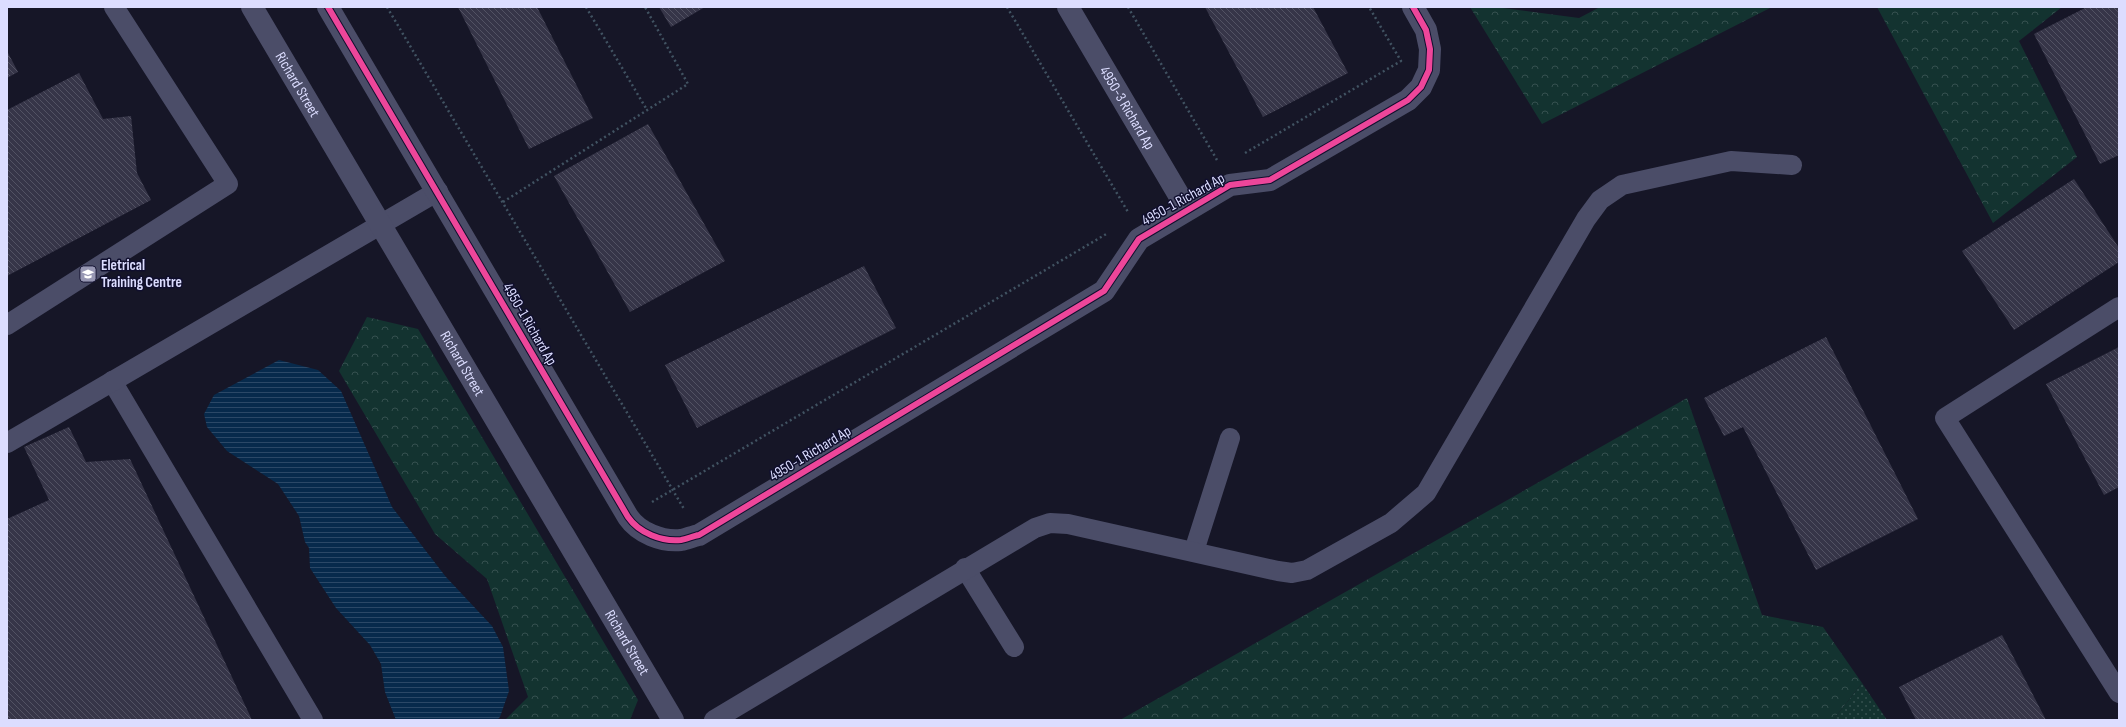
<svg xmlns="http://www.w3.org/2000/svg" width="2126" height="727" viewBox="0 0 2126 727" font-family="'Sofia Sans Condensed',sans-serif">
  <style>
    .grass { fill: url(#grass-dots) }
    .forest { fill: url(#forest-crowns) }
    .water { fill: url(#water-rules) }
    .building { fill: url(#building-back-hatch) }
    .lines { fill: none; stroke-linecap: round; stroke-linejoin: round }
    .path { stroke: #415362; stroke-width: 2.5; stroke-dasharray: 2 3; stroke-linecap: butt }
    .service { stroke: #4b4d68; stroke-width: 20 }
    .minor { stroke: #4b4d68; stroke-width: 22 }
    .cycleway-casing { stroke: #100f2e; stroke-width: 8 }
    .cycleway { stroke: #ed469a; stroke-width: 6 }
    .labels { text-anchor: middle; stroke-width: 3; stroke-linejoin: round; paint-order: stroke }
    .street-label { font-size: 15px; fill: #dcddff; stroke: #100f2e }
    .poi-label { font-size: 15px; font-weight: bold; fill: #dcddff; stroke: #100f2e; text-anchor: start }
  </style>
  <defs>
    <pattern id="grass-dots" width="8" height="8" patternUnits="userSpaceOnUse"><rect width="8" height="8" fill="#133330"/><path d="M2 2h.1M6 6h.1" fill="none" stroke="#35504f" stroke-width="1.8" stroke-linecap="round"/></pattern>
    <pattern id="forest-crowns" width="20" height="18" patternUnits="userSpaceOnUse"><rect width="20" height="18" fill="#133330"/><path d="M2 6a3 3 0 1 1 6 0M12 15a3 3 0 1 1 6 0" fill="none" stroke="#35504f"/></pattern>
    <pattern id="water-rules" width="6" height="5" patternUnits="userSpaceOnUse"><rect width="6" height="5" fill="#072a4c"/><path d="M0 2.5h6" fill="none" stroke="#2b4867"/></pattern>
    <pattern id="building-back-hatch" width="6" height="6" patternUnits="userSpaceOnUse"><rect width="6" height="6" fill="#363548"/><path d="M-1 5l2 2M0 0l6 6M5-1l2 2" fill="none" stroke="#525263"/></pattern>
  </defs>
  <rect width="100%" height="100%" fill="#161627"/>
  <polygon class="grass" points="1862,683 1887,720 1833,720"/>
  <g class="forest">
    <polygon points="1470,7 1495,7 1579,18 1600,7 1772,7 1542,124"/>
    <polygon points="1877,7 2062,7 2019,41 2077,157 1993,223"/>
    <polygon points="367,317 418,329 638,700 630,720 505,720 528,697 487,579 435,534 339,371"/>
    <polygon points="1687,398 1762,615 1823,627 1862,683 1833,720 1120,720"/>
  </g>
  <polygon class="water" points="279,360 318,370 341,391 392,507 446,577 492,626 503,647 509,691 500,717 497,720 396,720 385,692 381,664 370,645 336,608 310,568 309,548 305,542 299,516 278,484 227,451 207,427 204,414 214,395"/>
  <g class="building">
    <polygon points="458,7 537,7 593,118 529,149"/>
    <polygon points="659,7 705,7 671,27"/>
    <polygon points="1205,7 1313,7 1348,73 1263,117"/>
    <polygon points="2087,7 2119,7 2119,155 2100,164 2034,34"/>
    <polygon points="7,51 18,72 7,78"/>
    <polygon points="79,73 103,119 131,116 137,173 151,200 7,276 7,110"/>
    <polygon points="648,124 725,261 630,312 554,176"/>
    <polygon points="2074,179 2119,248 2119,262 2014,330 1962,251"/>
    <polygon points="864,266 896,328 697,428 665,365"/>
    <polygon points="1826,337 1918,519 1816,570 1743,427 1724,436 1704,398"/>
    <polygon points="2119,347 2119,487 2104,495 2046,384"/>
    <polygon points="69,427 86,462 130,459 252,720 7,720 7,519 49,500 24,447"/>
    <polygon points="2002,635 2046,720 1916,720 1899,687"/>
  </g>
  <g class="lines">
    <g class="path">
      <polyline points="387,7 684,509"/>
      <polyline points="586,7 647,110"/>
      <polyline points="1007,7 1128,212"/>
      <polyline points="1128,7 1217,160"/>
      <polyline points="1245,153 1401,61 1369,7"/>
      <polyline points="503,202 688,84 645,7"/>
      <polyline points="652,502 1108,233"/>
    </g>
    <g class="service">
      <polyline points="2119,307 1945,418 2119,693"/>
      <polyline points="7,325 228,184 114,7"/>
      <polyline points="112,381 313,720"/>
      <polyline points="7,443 438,191"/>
      <polyline points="1194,551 1230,438"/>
      <polyline points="965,568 1014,647"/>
      <polyline points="714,720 1035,528 1050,523 1068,524 1278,571 1292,573 1307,570 1391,523 1426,493 1586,219 1600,200 1622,185 1731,161 1792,165"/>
    </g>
    <g class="minor">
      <path id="s1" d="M 252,7 L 673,720"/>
      <path d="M 328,7 L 628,517 C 639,533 662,542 681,540 C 687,539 693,536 699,535 L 1104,291 L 1139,239 L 1230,185 L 1270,180 L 1408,100 L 1421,87 L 1429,70 L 1430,49 L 1426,30 L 1413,7"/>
      <path id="s2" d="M 1068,7 L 1187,209"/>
    </g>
    <g class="cycleway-casing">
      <path id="cycleway" d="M 328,7 L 628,517 C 639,533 662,542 681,540 C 687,539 693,536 699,535 L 1104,291 L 1139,239 L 1230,185 L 1270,180 L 1408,100 L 1421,87 L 1429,70 L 1430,49 L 1426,30 L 1413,7"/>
    </g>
    <use href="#cycleway" class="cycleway"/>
  </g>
  <defs>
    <g id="school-square" transform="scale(0.9)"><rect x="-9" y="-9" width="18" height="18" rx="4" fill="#9797b3" stroke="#100f2e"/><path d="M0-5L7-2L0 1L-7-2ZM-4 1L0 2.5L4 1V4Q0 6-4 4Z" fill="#fff"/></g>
  </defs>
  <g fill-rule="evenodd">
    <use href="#school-square" x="88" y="274"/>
  </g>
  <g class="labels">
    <g class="street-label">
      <text dy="5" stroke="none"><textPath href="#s1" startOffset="90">Richard Street</textPath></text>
      <text dy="5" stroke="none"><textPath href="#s2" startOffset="117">4950-3 Richard Ap</textPath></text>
      <text transform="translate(1183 199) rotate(-29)" y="5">4950-1 Richard Ap</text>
      <text transform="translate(530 324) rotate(60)" y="5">4950-1 Richard Ap</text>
      <text dy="5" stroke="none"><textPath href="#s1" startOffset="414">Richard Street</textPath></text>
      <text transform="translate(810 453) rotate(-31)" y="5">4950-1 Richard Ap</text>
      <text dy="5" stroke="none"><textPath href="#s1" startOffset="738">Richard Street</textPath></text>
    </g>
    <g class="poi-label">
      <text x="101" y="270">Eletrical<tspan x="101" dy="17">Training Centre</tspan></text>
    </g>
  </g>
  <rect width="2126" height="727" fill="none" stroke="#dcddff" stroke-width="16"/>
</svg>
